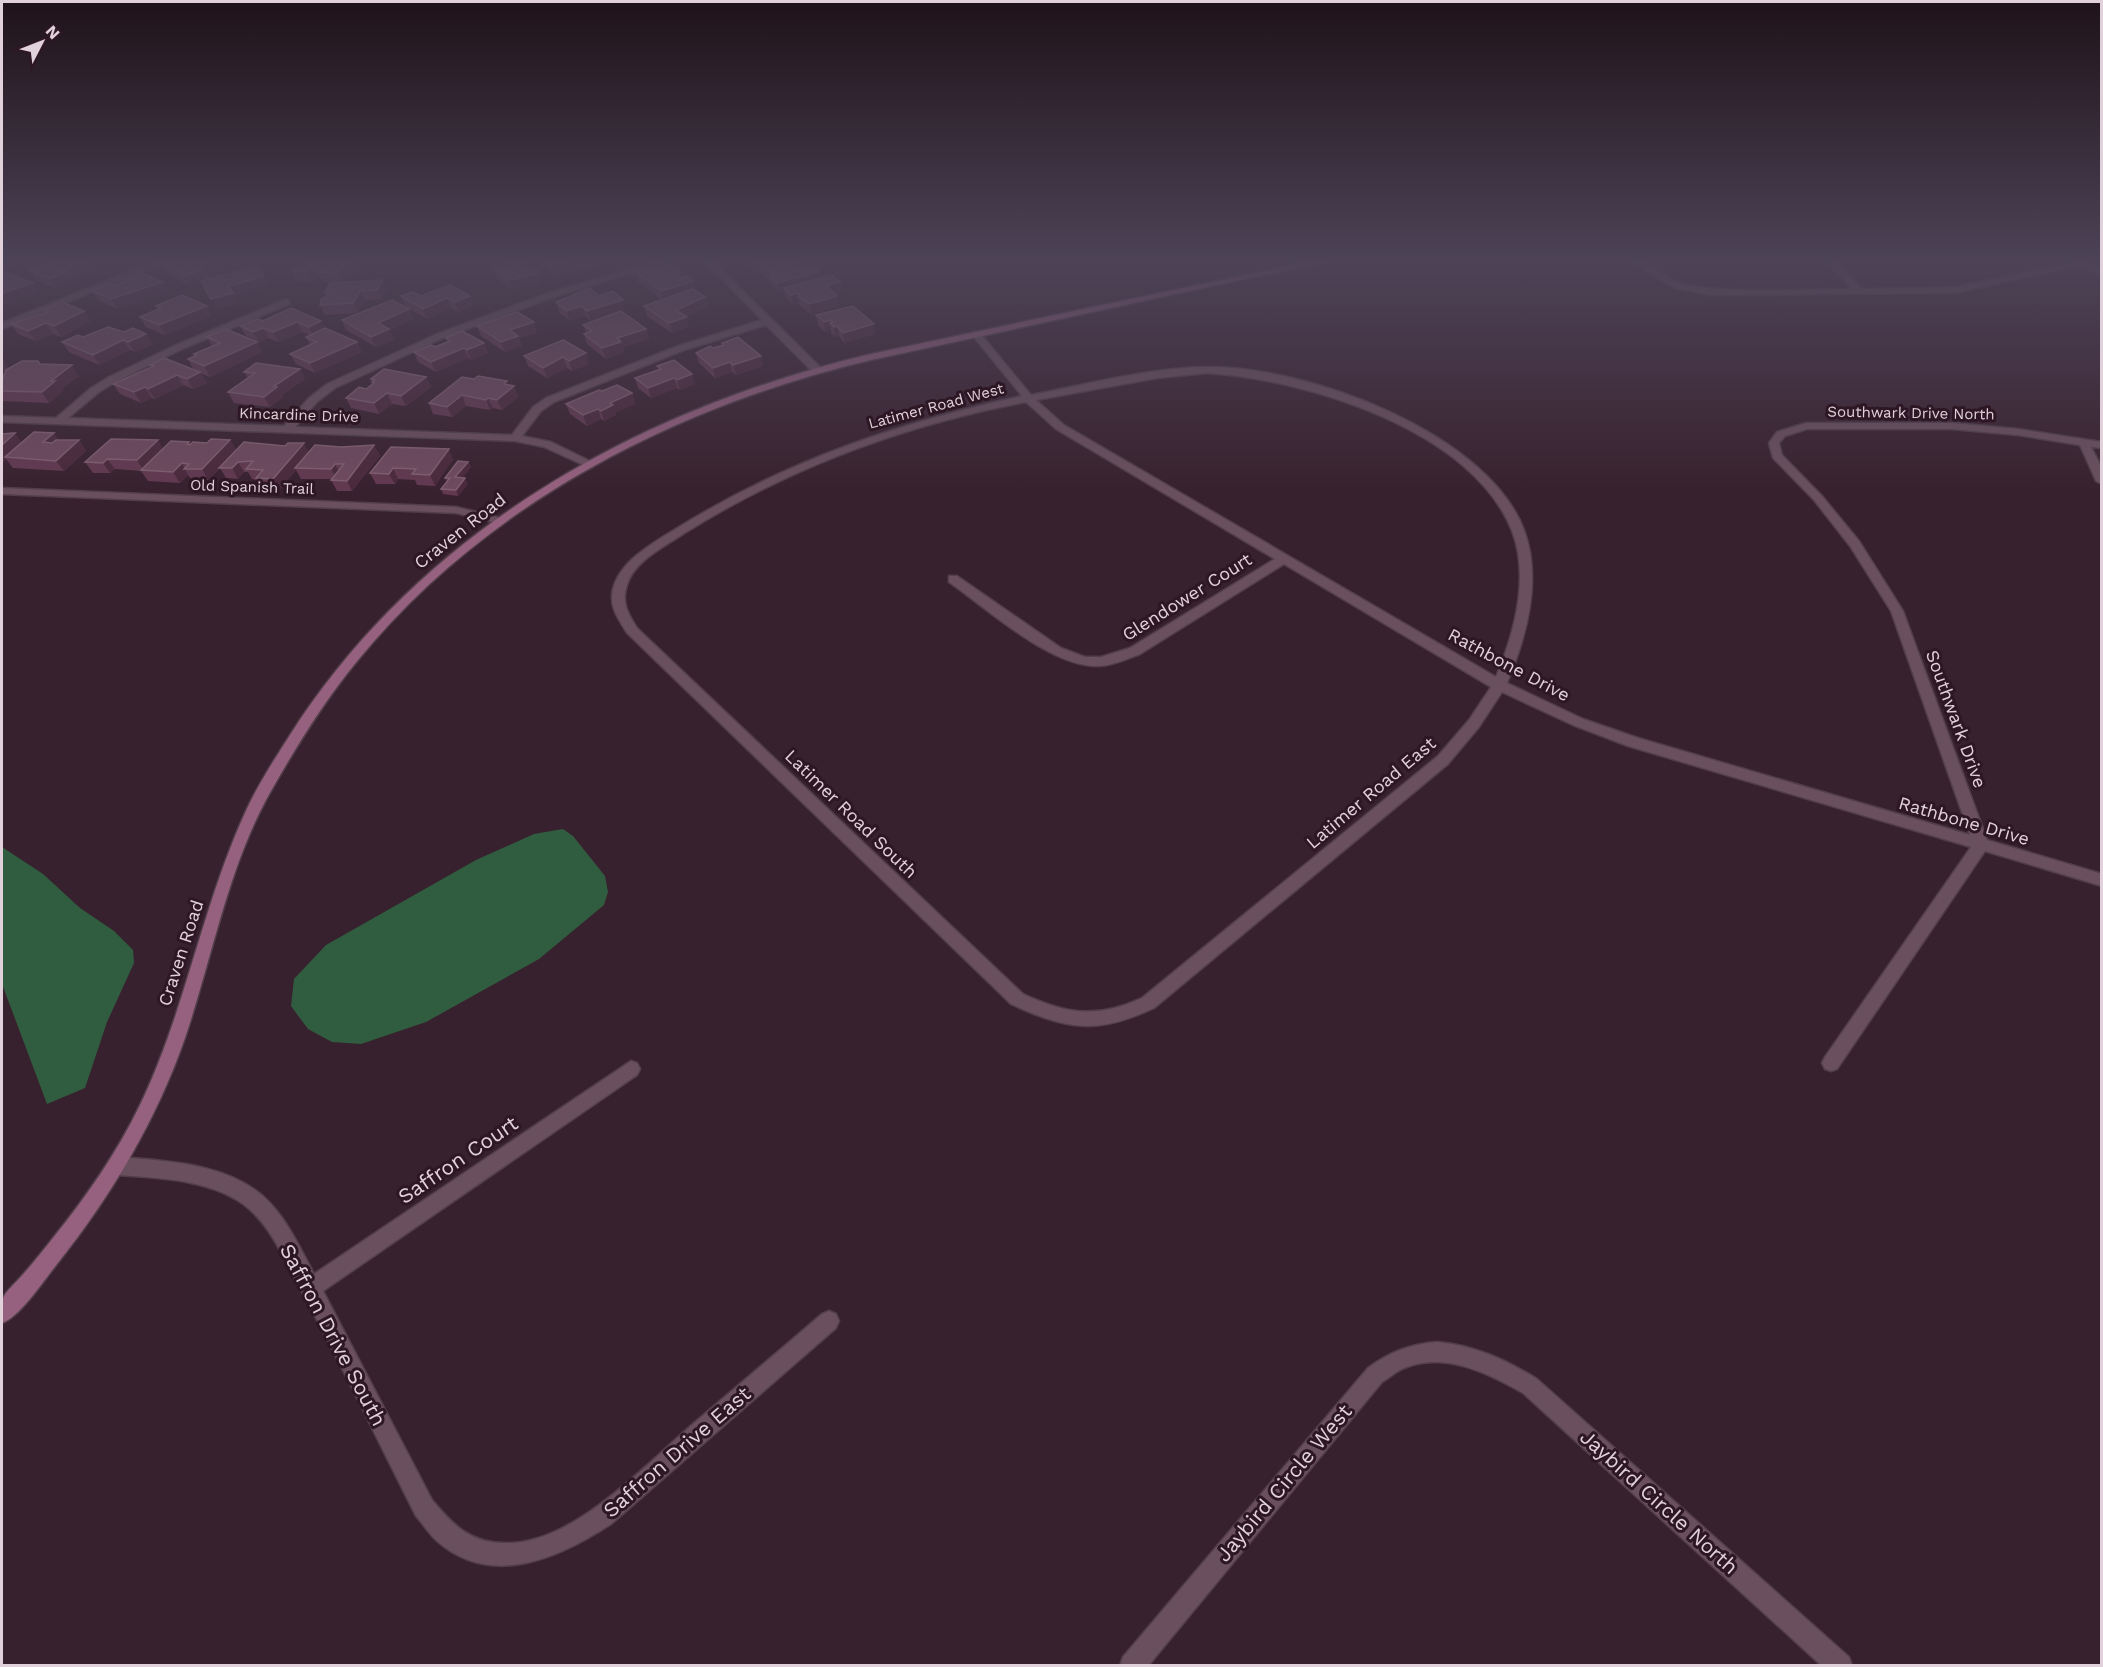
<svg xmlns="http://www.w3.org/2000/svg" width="2103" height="1667" viewBox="0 0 2103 1667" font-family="'Work Sans',sans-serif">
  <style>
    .water { fill: #305d3f }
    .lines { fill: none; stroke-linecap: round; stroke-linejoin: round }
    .street-casing { stroke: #513e49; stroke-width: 3 }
    .secondary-casing { stroke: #513e49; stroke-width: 3 }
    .street { fill: #6a505e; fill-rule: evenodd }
    .secondary { fill: #96617f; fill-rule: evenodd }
    .wall { fill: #623950 }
    .shaded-wall { fill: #4b293c }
    .building { fill: #6f4a5f; stroke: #815f72; stroke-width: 1.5 }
    .labels { text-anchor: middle; stroke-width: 6; stroke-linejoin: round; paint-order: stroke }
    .far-street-label { font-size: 15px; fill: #e1d1da; stroke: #2d1724 }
    .street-label { font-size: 18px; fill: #e1d1da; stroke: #2d1724 }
    .near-street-label { font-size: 21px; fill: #e1d1da; stroke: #2d1724 }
  </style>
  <rect width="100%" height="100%" fill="#38212e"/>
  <g class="water">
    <polygon points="563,829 573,836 605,876 608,892 604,905 539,959 426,1022 361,1044 332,1042 308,1029 291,1006 294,979 326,945 476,860 534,834"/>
    <polygon points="2,847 43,874 80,908 114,931 133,950 134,963 107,1022 85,1088 47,1104 2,984"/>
  </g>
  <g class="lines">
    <g class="street-casing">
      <g id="street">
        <polygon points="158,260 170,260 2,329 2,323"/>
        <polygon points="662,260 676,260 557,296 443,338 335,388 317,402 295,427 512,435 533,407 546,398 678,346 762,320 703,260 712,260 821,368 821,372 813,372 766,325 684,350 554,402 541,411 522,436 551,442 594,463 595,465 590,468 544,447 515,441 2,422 2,416 56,418 91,388 109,377 176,345 286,299 289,300 289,304 182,349 117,381 99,392 68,418 284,426 309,398 327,384 437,334 551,292"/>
        <path d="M 1629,260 C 1651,260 1665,281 1687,285 C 1740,294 1798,289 1852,289 L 1826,260 L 1835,260 L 1862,289 L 1955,287 L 2071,263 L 2067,260 L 2079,260 L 2102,270 L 2102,276 L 2079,266 L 1955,293 L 1711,295 L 1674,288 Z"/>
        <path d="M 973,332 L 979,332 L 1031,395 C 1089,384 1148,368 1206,367 C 1304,365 1491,433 1525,533 C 1542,582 1526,638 1507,683 L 1583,719 L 1638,738 L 1970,835 L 1891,611 L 1850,546 L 1814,500 L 1773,458 L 1769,443 L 1777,432 L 1806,423 L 1952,423 L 2018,429 L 2102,442 L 2102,448 L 2091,447 L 2102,468 L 2102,484 L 2096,481 L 2080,445 L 2018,435 L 1952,429 L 1807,429 L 1785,436 L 1779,443 L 1782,455 L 1822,496 L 1859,541 L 1903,611 L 1987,840 L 2102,874 L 2102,886 L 1985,851 L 1837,1069 L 1831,1071 L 1825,1069 L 1822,1063 L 1825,1057 L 1971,847 L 1628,746 L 1573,725 L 1502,692 L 1479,727 L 1448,764 L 1154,1008 C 1096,1035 1068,1030 1011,1004 L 627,633 C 620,621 611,610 612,596 C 614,563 655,542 679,527 C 788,460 898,423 1022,396 L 973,336 ZM 1207,373 C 1306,379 1473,430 1512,531 C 1530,577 1514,634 1496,677 L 1064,425 L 1036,400 L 1157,378 ZM 1026,402 L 1056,429 L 1275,559 L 1130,648 L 1101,657 L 1085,657 L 1061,648 L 957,576 L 949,576 L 949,582 C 988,609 1051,668 1100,666 C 1114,665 1127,659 1140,654 L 1284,564 L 1491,687 L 1469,720 L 1438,756 L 1142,998 C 1096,1019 1067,1014 1023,994 L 637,628 C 628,614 621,602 627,585 C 634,561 664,547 683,534 C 788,468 905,425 1026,402 Z"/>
        <polygon points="2,488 456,507 505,519 507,521 501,524 456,513 2,494"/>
        <path d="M 631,1061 L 637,1063 L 640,1069 L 637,1075 L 323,1291 L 432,1500 C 454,1526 471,1544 508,1543 C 574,1543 645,1465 693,1424 C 736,1387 779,1351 822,1314 L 829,1311 L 836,1314 L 839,1321 L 836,1328 L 611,1524 C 559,1558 491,1589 437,1541 C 429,1534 423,1524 416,1516 C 378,1441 342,1365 302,1292 C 284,1260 270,1220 237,1200 C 202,1179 157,1178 117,1175 L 110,1172 L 108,1166 L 110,1160 L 117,1157 C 167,1161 233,1163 270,1203 C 289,1223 301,1250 314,1274 Z"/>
        <path d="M 1437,1342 C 1474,1345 1506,1360 1537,1379 L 1849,1657 L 1852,1666 L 1822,1666 L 1523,1393 C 1488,1373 1442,1350 1402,1369 C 1395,1372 1389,1378 1382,1382 L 1148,1666 L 1120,1666 L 1123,1657 L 1368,1368 C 1390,1352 1410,1344 1437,1342 Z"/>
      </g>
    </g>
    <g class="secondary-casing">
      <path id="secondary" d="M 1316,260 L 1333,260 L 871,360 C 677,406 486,503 358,660 C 323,702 294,750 267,798 C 227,872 212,958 185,1038 C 156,1121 112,1195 57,1264 C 44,1280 20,1317 2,1323 C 2,1315 0,1303 4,1296 C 7,1291 13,1285 17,1281 C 30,1267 41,1253 53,1238 C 86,1197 117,1153 140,1105 C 185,1012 202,907 245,813 C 257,786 274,760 290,735 C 421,530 639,409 871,354 Z"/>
    </g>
    <use href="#street" class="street"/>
    <use href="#secondary" class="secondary"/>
  </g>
  <g class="wall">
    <polygon points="46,260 94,260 99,268 72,278 74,281 56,289 36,280 29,270 48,263"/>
    <polygon points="107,260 128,260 117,265"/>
    <polygon points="307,260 364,265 343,282 383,280 387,290 382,299 364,300 358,313 324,315 320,305 327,296 325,292 331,282 324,282 322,278 316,277 310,282 297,281 292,271"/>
    <polygon points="461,260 480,260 474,264 461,262"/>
    <polygon points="537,260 600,260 602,265 585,270 582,267 554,276"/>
    <polygon points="747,260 783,260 802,268 819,272 820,278 840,282 842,292 835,294 837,296 839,306 811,314 800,306 799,303 793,305 786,298 784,291 779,292 772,285 771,282 760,273 759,270 755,271 748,264"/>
    <polygon points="162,264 226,268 207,275 209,279 264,275 269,285 260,287 260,289 234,296 238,303 217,309 202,282 190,286 168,273"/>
    <polygon points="493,268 528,268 538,271 541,281 539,284 512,290 497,277"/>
    <polygon points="657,268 694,281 696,290 695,291 705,297 707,307 686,316 689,327 672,333 647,316 644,306 662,300 638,282 636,272 658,271"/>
    <polygon points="127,279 163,282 169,292 117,309 98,300 92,291 112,286 128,280"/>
    <polygon points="401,296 470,296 474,306 459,312 451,308 427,319 405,306"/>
    <polygon points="599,296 625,310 621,311 646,329 649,339 623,347 624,352 606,359 587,344 584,334 586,333 583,325 616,313 590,321 585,316 570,321 559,312 556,302"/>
    <polygon points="156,306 212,316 165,335 146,327 140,317 158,309"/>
    <polygon points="44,310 91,321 61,337 53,334 36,341 18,334 11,324 46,312"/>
    <polygon points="816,315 874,324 875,334 844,343 839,336 835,337 831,333 831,330 825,332 818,325"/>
    <polygon points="413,319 390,330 394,340 376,347 346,330 342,320"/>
    <polygon points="263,321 321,321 325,328 362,352 315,373 296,364 290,354 310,345 306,337 310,335 302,332 278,342 268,338 259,342 246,336 240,326"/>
    <polygon points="534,322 537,333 519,338 522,346 505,352 481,336 477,326"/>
    <polygon points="108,327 153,344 135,352 130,350 99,365 69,352 62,342 83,337"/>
    <polygon points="207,337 257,342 262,352 210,377 200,373 207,383 193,389 183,385 155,399 152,398 141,403 120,394 113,384 152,367 150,365 194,370 188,359 196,356 194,354 212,346"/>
    <polygon points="446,338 484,343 488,353 471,360 468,358 436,372 418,362 414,352 435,347 447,342"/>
    <polygon points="722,343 763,366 736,375 732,372 715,378 699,363 696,353 722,345"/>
    <polygon points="586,353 589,364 572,371 567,368 547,378 528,366 524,356"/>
    <polygon points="2,358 9,368 40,364 79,376 61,389 63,391 49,403 2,401 2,380 3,378 6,370 2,372"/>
    <polygon points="657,366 695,384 680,390 677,388 651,398 638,388 635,378 658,369"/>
    <polygon points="300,369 305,379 282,395 283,397 270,407 234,403 228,392 248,378 244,372"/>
    <polygon points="426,377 431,387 406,406 392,404 379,414 351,408 346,398 366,389 373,384 371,379"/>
    <polygon points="509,385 514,386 518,397 502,410 493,408 490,410 466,406 452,417 433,414 429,403"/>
    <polygon points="602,391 632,393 635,404 616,412 616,415 604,421 601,419 587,426 570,414 566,404"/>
    <polygon points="2,434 22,442 59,440 79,440 86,451 64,471 13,468 6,459 2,463"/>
    <polygon points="230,440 236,450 309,452 341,447 374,445 380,456 352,491 337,491 331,480 332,479 301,479 296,470 280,489 262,489 256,480 252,479 248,472 244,472 238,479 226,478 220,468 208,480 191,479 188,475 180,483 148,481 141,471 115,469 110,473 93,473 85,462 164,449 189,442 191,444 207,443"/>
    <polygon points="391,447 453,459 435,486 417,485 415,480 398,479 395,484 376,484 370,473"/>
    <polygon points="468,462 471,467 462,478 468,484 458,496 443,494 441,489 447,482 445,478"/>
  </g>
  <g class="shaded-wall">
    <polygon points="2,260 30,260 31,262 2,270"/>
    <polygon points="88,260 94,260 99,268 72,278 74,281 56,289 49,279 63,270"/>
    <polygon points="114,260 128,260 117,265"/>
    <polygon points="215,260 222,260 226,268 207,275 209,279 190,286 184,277 198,266"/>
    <polygon points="353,260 362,260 364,265 341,283 336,273"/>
    <polygon points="472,260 480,260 474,264"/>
    <polygon points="571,260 580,260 582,267 554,276 551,266"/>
    <polygon points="582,260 600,260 602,265 585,270"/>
    <polygon points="614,260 626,260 614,263"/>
    <polygon points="756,260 778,260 758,263 759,270 755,271 753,261"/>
    <polygon points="311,267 316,277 310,282 305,272"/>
    <polygon points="538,271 541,281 539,284 512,290 509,280"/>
    <polygon points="682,272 685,282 675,274"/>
    <polygon points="819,272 820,282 784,288 784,291 779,292 777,283"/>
    <polygon points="264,275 269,285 260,287 260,289 234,296 238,303 217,309 211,299 228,286"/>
    <polygon points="383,280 387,290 382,299 377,290"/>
    <polygon points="694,281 696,290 663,301 661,291"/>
    <polygon points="163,282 169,292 117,309 111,299"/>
    <polygon points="840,282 842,292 828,296 826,286"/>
    <polygon points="33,283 40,293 2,305 2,293"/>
    <polygon points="360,291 364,300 358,313 353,303"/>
    <polygon points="798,293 799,303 793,305 791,295"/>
    <polygon points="470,296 474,306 459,312 455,302"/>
    <polygon points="837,296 839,306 811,314 810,304"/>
    <polygon points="705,297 707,307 679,320 687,317 689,327 672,333 669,323 676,310"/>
    <polygon points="447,298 451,308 427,319 423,309"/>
    <polygon points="623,300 625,310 590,321 587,311"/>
    <polygon points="207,306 212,316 165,335 159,325"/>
    <polygon points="582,306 585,316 570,321 566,311"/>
    <polygon points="409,309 413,319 390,330 394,340 376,347 371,337 378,323"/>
    <polygon points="84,311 91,321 61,337 54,326"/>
    <polygon points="831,320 832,325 830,323 831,330 825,332 824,322"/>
    <polygon points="321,321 326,331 314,337 309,327"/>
    <polygon points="297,322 302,332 278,342 273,332"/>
    <polygon points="534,322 537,333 519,338 522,346 505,352 501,342 510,330"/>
    <polygon points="46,323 53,334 36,341 28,331"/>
    <polygon points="874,324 875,334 844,343 843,333"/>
    <polygon points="837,326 839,336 835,337 834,327"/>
    <polygon points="263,328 268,338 259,342 253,332"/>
    <polygon points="646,329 649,339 623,347 624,352 606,359 602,348 617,338"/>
    <polygon points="146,334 153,344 135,352 128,342"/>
    <polygon points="123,340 130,350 99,365 93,355"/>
    <polygon points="257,342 262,352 210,377 204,366"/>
    <polygon points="357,342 362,352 315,373 310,363"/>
    <polygon points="484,343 488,353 471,360 467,350"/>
    <polygon points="464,348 468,358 436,372 431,362"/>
    <polygon points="586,353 589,364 572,371 569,361"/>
    <polygon points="761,356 763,366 736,375 733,365"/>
    <polygon points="563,357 567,368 547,378 543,368"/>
    <polygon points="2,358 9,368 2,372"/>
    <polygon points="730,362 732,372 715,378 713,368"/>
    <polygon points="72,365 79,376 61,389 63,391 49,403 42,392 51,381"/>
    <polygon points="300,369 305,379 282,395 283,397 270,407 264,397 274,386"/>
    <polygon points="200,372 207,383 193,389 187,379"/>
    <polygon points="692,374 695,384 680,390 677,380"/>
    <polygon points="177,375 183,385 155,399 148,389"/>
    <polygon points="426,377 431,387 406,406 401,396"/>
    <polygon points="674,378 677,388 651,398 648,388"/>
    <polygon points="507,381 510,389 514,386 518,397 502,410 497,400 504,384"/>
    <polygon points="145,387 152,398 141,403 134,392"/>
    <polygon points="387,393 392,404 379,414 374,403"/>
    <polygon points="632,393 635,404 616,412 616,415 604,421 601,411 610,403"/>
    <polygon points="462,395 466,406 452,417 447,407"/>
    <polygon points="488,398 493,408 490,410 486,400"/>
    <polygon points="598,409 601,419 587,426 583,415"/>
    <polygon points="15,433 23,444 5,457 6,459 2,463 2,445"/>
    <polygon points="54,433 61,444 43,442"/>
    <polygon points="79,440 86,451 64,471 56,461"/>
    <polygon points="158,440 165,451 144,471 137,460"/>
    <polygon points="230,440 237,451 208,480 202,469"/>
    <polygon points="304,443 310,454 295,468 296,470 280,489 273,479"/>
    <polygon points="374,445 380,456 352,491 347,481"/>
    <polygon points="449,449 453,459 435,486 430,475"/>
    <polygon points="107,459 115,469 110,473 103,463"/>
    <polygon points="238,462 244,472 238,479 232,468"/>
    <polygon points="468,462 471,467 458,483 455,477"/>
    <polygon points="182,463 188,475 180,483 173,472"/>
    <polygon points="335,464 340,474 336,479 331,469"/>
    <polygon points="393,468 398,479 395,484 389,474"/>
    <polygon points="465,478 468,484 458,496 456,490"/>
  </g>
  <g class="building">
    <polygon points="46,260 88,260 63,270 68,272 49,279 29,270 50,262"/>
    <polygon points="176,260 215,260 198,266 204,269 184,277 162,264"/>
    <polygon points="307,260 353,260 336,273 319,272 323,269 311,267 305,272 292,271"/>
    <polygon points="518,260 528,268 538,271 536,274 509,280 493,268"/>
    <polygon points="544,260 571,260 551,266"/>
    <polygon points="771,260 793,260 802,268 812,266 819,272 777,283 770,276 773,275 758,263"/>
    <polygon points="671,264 682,272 675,274 680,278 688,276 694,281 661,291 636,272 653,267 660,272 662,272 657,268"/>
    <polygon points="258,266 264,275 254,278 255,279 228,286 233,293 211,299 201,281"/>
    <polygon points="2,271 4,271 33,283 2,293"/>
    <polygon points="141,273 163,282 111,299 92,291 108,284 112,286 130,280 127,279"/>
    <polygon points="832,275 840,282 826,286 837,296 810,304 798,296 800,295 798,293 791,295 784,288"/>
    <polygon points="383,280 377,290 360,291 353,303 320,305 321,299 325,298 329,291 325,292 330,283"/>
    <polygon points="450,285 470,296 455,302 447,298 423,309 401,296 413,292 421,296"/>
    <polygon points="590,288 599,296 613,291 623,300 587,311 582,306 566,311 556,302"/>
    <polygon points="692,289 705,297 676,310 687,317 669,323 644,306"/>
    <polygon points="182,295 207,306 159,325 140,317 161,308 156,306"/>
    <polygon points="392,300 409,309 378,323 389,329 371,337 342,320"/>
    <polygon points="62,302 84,311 54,326 46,323 28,331 11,324 49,312 44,310"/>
    <polygon points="853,306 874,324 843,333 837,326 834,327 830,323 833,322 831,320 824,322 816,315"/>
    <polygon points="291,308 321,321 309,327 297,322 273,332 263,328 253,332 240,326 258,319 263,321"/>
    <polygon points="621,311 646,329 617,338 621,342 602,348 584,334 592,331 583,325"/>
    <polygon points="517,312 534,322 510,330 518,336 501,342 477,326"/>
    <polygon points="108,327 124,332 133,328 146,334 128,342 123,340 93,355 62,342 78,335 83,337"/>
    <polygon points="325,328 357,342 310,363 290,354 316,342 306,337"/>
    <polygon points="226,329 257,342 204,366 188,359 197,355 194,354 220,343 207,337"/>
    <polygon points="462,331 484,343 467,350 464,348 431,362 414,352 431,345 435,347 450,341 446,338"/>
    <polygon points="738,337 761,356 733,365 730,362 713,368 696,353 710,346 713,348 724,345 722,343"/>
    <polygon points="563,340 586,353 569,361 563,357 543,368 524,356"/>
    <polygon points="164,358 200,372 187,379 177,375 148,389 145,387 134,392 113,384 154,366 150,365"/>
    <polygon points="674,360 692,374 677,380 674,378 648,388 635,378 661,369 657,366"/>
    <polygon points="22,361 38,361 40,364 72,365 51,381 55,381 42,392 2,391 2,380 3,378 6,370"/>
    <polygon points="256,363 300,369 274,386 277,387 264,397 228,392 255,373 244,372"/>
    <polygon points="384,369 426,377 401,396 387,393 374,403 346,398 359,387 366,389 374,383 372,382 375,380 371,379"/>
    <polygon points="478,376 507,381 504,384 514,386 497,400 488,398 486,400 462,395 447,407 429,403 462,377 474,379"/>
    <polygon points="617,385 632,393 610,403 613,405 601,411 598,409 583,415 566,404 599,390 602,391"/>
    <polygon points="34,432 54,433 43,442 52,443 56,440 79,440 56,461 5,457"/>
    <polygon points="15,433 2,445 2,434"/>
    <polygon points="111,439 158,440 137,460 107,459 103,463 85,462"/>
    <polygon points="211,439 230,440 202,469 184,469 189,464 182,463 173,472 141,470 171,441 189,442 187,444 190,445 193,442 207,443"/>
    <polygon points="244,442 285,446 288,443 304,443 273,479 256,478 263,470 246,469 253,461 238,462 232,468 219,468"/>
    <polygon points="315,445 341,447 374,445 347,481 331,480 344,464 335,464 331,469 295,468"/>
    <polygon points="391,447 449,449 430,475 412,474 416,469 393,468 389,474 370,473"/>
    <polygon points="458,461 468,462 455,477 465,478 456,490 441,489 450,478 445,478"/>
  </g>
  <linearGradient id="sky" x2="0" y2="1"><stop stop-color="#1f1219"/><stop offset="0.53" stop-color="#4d4357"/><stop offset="1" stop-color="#4d4357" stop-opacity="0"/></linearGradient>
  <rect width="2103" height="493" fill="url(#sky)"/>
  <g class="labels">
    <g class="far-street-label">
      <text transform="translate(936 406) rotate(-15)" y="5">Latimer Road West</text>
      <text transform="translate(1911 413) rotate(1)" y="5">Southwark Drive North</text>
      <text transform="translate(299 415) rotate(2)" y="5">Kincardine Drive</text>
      <text transform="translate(252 487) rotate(2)" y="5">Old Spanish Trail</text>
    </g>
    <g class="street-label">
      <text transform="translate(460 531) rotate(-38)" y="6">Craven Road</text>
      <text transform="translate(1187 597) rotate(-32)" y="6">Glendower Court</text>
      <text transform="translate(1509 665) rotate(28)" y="6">Rathbone Drive</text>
      <text transform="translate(1956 719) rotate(70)" y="6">Southwark Drive</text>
      <text transform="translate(1371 793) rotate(-40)" y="6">Latimer Road East</text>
      <text transform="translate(851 814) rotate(44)" y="6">Latimer Road South</text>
      <text transform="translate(1964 821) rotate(16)" y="6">Rathbone Drive</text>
      <text transform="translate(181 953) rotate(-72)" y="6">Craven Road</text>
    </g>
    <g class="near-street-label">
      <text transform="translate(458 1160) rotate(-34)" y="7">Saffron Court</text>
      <text transform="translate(333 1335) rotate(62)" y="7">Saffron Drive South</text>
      <text transform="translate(677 1452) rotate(-41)" y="7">Saffron Drive East</text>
      <text transform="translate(1284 1483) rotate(-50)" y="7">Jaybird Circle West</text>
      <text transform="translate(1659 1502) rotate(42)" y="7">Jaybird Circle North</text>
    </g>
  </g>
  <rect width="2103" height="1667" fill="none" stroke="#e1d1da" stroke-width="6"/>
  <g transform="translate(42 42) rotate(48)" stroke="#2d1724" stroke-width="4.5" paint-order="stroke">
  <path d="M0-4.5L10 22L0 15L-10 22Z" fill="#e1d1da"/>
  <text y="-9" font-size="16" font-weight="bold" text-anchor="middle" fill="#e1d1da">N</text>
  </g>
</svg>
